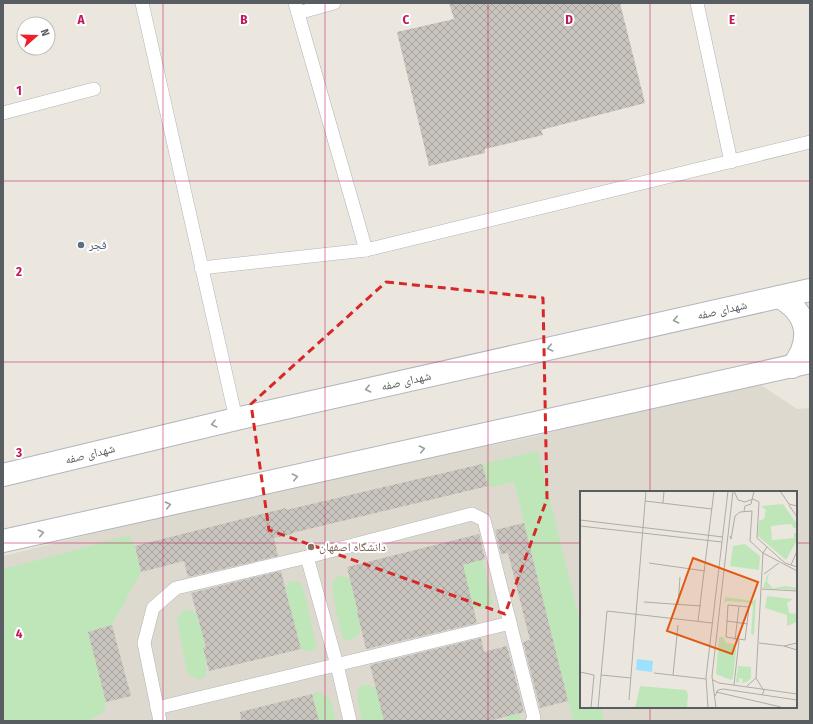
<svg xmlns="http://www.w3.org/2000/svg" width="813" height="724" viewBox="0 0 813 724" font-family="'Fira Sans Condensed','Noto Naskh Arabic',sans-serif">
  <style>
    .education { fill: #ded9cf; fill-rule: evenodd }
    .grass { fill: #bfe6b9 }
    .building { fill: url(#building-cross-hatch) }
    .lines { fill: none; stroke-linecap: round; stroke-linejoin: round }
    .service-casing { stroke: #b0b4b8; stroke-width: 14 }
    .secondary-casing { stroke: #b1b6bb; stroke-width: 24 }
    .service { stroke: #fff; stroke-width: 13 }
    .secondary { stroke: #fff; stroke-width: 22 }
    .oneway { stroke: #9b9ea0 }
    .marked { fill: none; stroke: #d62828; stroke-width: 3; stroke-dasharray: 8 5; stroke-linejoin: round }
    .grid { fill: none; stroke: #c2185b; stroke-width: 1; stroke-opacity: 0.55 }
    .service-dot { fill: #5c6f8a; stroke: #fff; stroke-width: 1.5 }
    .education-dot { fill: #8d6e63; stroke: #fff; stroke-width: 1.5 }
    .labels { text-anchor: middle; stroke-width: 4; stroke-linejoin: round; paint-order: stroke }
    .service-label { font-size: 12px; fill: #4e5e75; stroke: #fff; text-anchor: start }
    .street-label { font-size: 12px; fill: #585d61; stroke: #fff }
    .education-label { font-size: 12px; fill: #785e54; stroke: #fff; text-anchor: start }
    .inset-road { fill: none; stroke: #adaca8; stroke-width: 1 }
    .view { fill: #e15910; fill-opacity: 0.15; stroke: #e15910; stroke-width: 2 }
    .inset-edge { fill: none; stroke: #585d61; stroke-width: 2 }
    .grid-label { font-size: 13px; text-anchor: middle; font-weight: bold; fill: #c2185b; stroke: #fff; stroke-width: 4; stroke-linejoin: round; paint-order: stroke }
  </style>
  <defs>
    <pattern id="building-cross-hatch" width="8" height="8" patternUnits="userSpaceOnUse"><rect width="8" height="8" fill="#c9c4be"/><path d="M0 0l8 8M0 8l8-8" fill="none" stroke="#a6a29e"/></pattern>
  </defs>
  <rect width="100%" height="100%" fill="#ece7de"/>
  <path class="education" d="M 752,379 L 797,409 L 810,408 L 810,721 L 3,721 L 3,556 L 260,492 L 532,437 ZM 581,492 L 796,492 L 796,707 L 581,707 Z"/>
  <g class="grass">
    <polygon points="538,451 581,626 581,707 601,707 604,721 573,721 514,482 491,487 488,486 482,464"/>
    <polygon points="129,535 135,547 141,572 112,625 88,632 106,702 104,712 88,721 3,721 3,569 57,555"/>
    <path d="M 482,557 L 493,603 L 485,609 L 473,608 L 467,585 L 357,612 L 360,625 L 360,634 L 351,640 L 343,639 L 337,617 L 332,584 L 336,577 C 342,575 346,576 351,580 Z"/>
    <polygon points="295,581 301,583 306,599 317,648 308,652 301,649 295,625 203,648 206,662 206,676 198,680 187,673 177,619 183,611 190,610 196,613 200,627 289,604 285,588 288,583"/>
    <path d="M 491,650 L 499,652 L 505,657 L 521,719 L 509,721 L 505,717 L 395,721 L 362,721 C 360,710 355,699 359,687 L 366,684 L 372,686 L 376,688 L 492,674 L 486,651 Z"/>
    <polygon points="317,692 322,695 330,698 336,721 304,721 318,717 312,694"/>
  </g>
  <g class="building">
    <polygon points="449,3 620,3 645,103 541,130 543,135 485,149 485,153 429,166 397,32 454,19"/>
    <polygon points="482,464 488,486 292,533 292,534 274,538 278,556 188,577 184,561 141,572 135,546 286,508 286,510"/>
    <polygon points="524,523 568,701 540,708 523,642 530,640 508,553 501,554 495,530"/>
    <polygon points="479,534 485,559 463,565 477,623 366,649 357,612 358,612 347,567"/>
    <polygon points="281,571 285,588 301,649 209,671 203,648 206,647 191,593"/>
    <polygon points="112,625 131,696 106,702 88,632"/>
    <polygon points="481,638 484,652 507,646 524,712 489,721 384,721 370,665"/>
    <polygon points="312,694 319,721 241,721 240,712"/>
  </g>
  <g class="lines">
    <g class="service-casing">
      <g id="service">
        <polyline points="142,3 236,419"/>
        <polyline points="295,3 366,250"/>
        <polyline points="697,3 731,162"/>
        <polyline points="298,13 334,3"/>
        <polyline points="3,113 94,89"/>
        <polyline points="201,268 366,250 810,142"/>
        <polyline points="307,557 337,665 350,721"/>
        <polyline points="157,708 510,623"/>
        <polyline points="160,721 144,643 153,608 176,588 307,557 472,514 484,520 534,718 532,721"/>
      </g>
    </g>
    <g class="secondary-casing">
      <g id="secondary">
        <path d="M 779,297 C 809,313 813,341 792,367"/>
        <polyline points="3,475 236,419 810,290"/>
        <polyline points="3,541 810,362"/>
      </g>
    </g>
    <use href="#service" class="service"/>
    <use href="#secondary" class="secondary"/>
  </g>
  <defs><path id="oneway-chevron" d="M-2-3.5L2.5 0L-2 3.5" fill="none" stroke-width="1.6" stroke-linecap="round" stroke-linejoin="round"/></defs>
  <g class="oneway">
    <use href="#oneway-chevron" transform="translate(676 320) rotate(167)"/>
    <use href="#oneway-chevron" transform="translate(550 348) rotate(167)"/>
    <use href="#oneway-chevron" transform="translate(368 389) rotate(167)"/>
    <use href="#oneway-chevron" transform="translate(214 424) rotate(166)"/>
    <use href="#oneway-chevron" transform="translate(422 449) rotate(-12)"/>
    <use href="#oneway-chevron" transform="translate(295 477) rotate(-12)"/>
    <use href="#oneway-chevron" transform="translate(168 505) rotate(-12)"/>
    <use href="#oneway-chevron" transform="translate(41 533) rotate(-12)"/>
  </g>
  <path class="marked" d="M 386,282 L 543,298 L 547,499 L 505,614 L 269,530 L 251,404 Z"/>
  <path class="grid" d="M 163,3 L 163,721M 325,3 L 325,721M 488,3 L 488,721M 650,3 L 650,492M 3,181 L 810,181M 3,362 L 810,362M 3,543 L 581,543M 796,543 L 810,543M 650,707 L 650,721"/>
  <circle class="service-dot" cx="81" cy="245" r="4"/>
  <circle class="education-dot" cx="311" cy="547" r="4"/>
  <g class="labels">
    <g class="service-label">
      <text x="89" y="249">فجر</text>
    </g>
    <g class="street-label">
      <text transform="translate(722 310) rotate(-13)" y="4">شهدای صفه</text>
      <text transform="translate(406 381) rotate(-13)" y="4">شهدای صفه</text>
      <text transform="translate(90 454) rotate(-14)" y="4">شهدای صفه</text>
    </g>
    <g class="education-label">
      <text x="319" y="551">دانشگاه اصفهان</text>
    </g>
  </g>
  <g transform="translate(580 491)">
    <rect width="217" height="217" fill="#ece7de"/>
    <path d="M 203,13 L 217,33 L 217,37 L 214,37 L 211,33 L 191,35 L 192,49 L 214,47 L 214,42 L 217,42 L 217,49 L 206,69 L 178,45 L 179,30 L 184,28 L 186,19 L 181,15 ZM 165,53 L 180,65 L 179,79 L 150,75 L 153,55 ZM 187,105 L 213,108 L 207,112 L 209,122 L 217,123 L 217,131 L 207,135 L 207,124 L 185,117 ZM 145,106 L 173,110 L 176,108 L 174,144 L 171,143 L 173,115 L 171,112 L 147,110 L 144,112 ZM 139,146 L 143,146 L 146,152 L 154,153 L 156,160 L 153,187 L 151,189 L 136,183 ZM 158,175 L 171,176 L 171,187 L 167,191 L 162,192 L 163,188 L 159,187 L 159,192 L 156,191 ZM 60,195 L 106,199 L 108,203 L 107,217 L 55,217 Z" fill="#bfe6b9"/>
    <path d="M 197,79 L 189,83 L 187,91 L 193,97 L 206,95 L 217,97 L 217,99 L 183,97 L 188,83 Z" fill="#bfe6b9"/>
    <path d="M 57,168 L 73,170 L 72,181 L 56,179 Z" fill="#9ce1ff"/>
    <path class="inset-road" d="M 154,0 L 158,9 L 165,11 L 173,8 L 179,11 L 177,47 L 205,72 L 217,76M 200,0 L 209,13 L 217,15M 65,10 L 132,18M 83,12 L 84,0M 209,14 L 217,26M 164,20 L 165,15 L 171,13 L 174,0M 0,29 L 143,46M 0,35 L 142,51M 150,45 L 151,48 L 155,25 L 160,21 L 172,20 L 170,50 L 183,62 L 217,80M 69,72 L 125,80M 211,74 L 217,60M 184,83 L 199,72M 182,98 L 217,100M 64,111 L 121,115M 98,114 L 100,86M 148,114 L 169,116 L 165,149 L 146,146 ZM 118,130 L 134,0M 147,130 L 168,133M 155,149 L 159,115M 179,152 L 204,155 L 217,159M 204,155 L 217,152M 0,181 L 14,184 L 11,217M 74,182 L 126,188M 21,184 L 51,187M 93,184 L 98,134M 133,189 L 139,192 L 217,203M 154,194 L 159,149M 167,195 L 176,187M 136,201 L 201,216M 182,204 L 184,200 L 176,187 L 183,62 L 187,56M 135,205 L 138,199 L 143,198 L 217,209M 49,209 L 66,0M 18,217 L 27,120 L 132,132M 128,217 L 126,186 L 148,0M 136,217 L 132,185 L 153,0"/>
    <path class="view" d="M 113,67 L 178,91 L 152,163 L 87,140 Z"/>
    <rect width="217" height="217" class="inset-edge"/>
  </g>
  <g class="grid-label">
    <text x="81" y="24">A</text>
    <text x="244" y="24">B</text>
    <text x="406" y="24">C</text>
    <text x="569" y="24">D</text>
    <text x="732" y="24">E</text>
    <text x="19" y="95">1</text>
    <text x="19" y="276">2</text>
    <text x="19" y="457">3</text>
    <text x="19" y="638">4</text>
  </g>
  <rect width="813" height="724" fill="none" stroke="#585d61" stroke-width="8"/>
  <g transform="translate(36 36) rotate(70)"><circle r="19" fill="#ffffff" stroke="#bcbec0"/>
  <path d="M0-3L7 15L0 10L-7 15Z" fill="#f11f2b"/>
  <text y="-6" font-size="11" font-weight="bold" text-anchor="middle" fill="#585d61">N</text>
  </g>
</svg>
